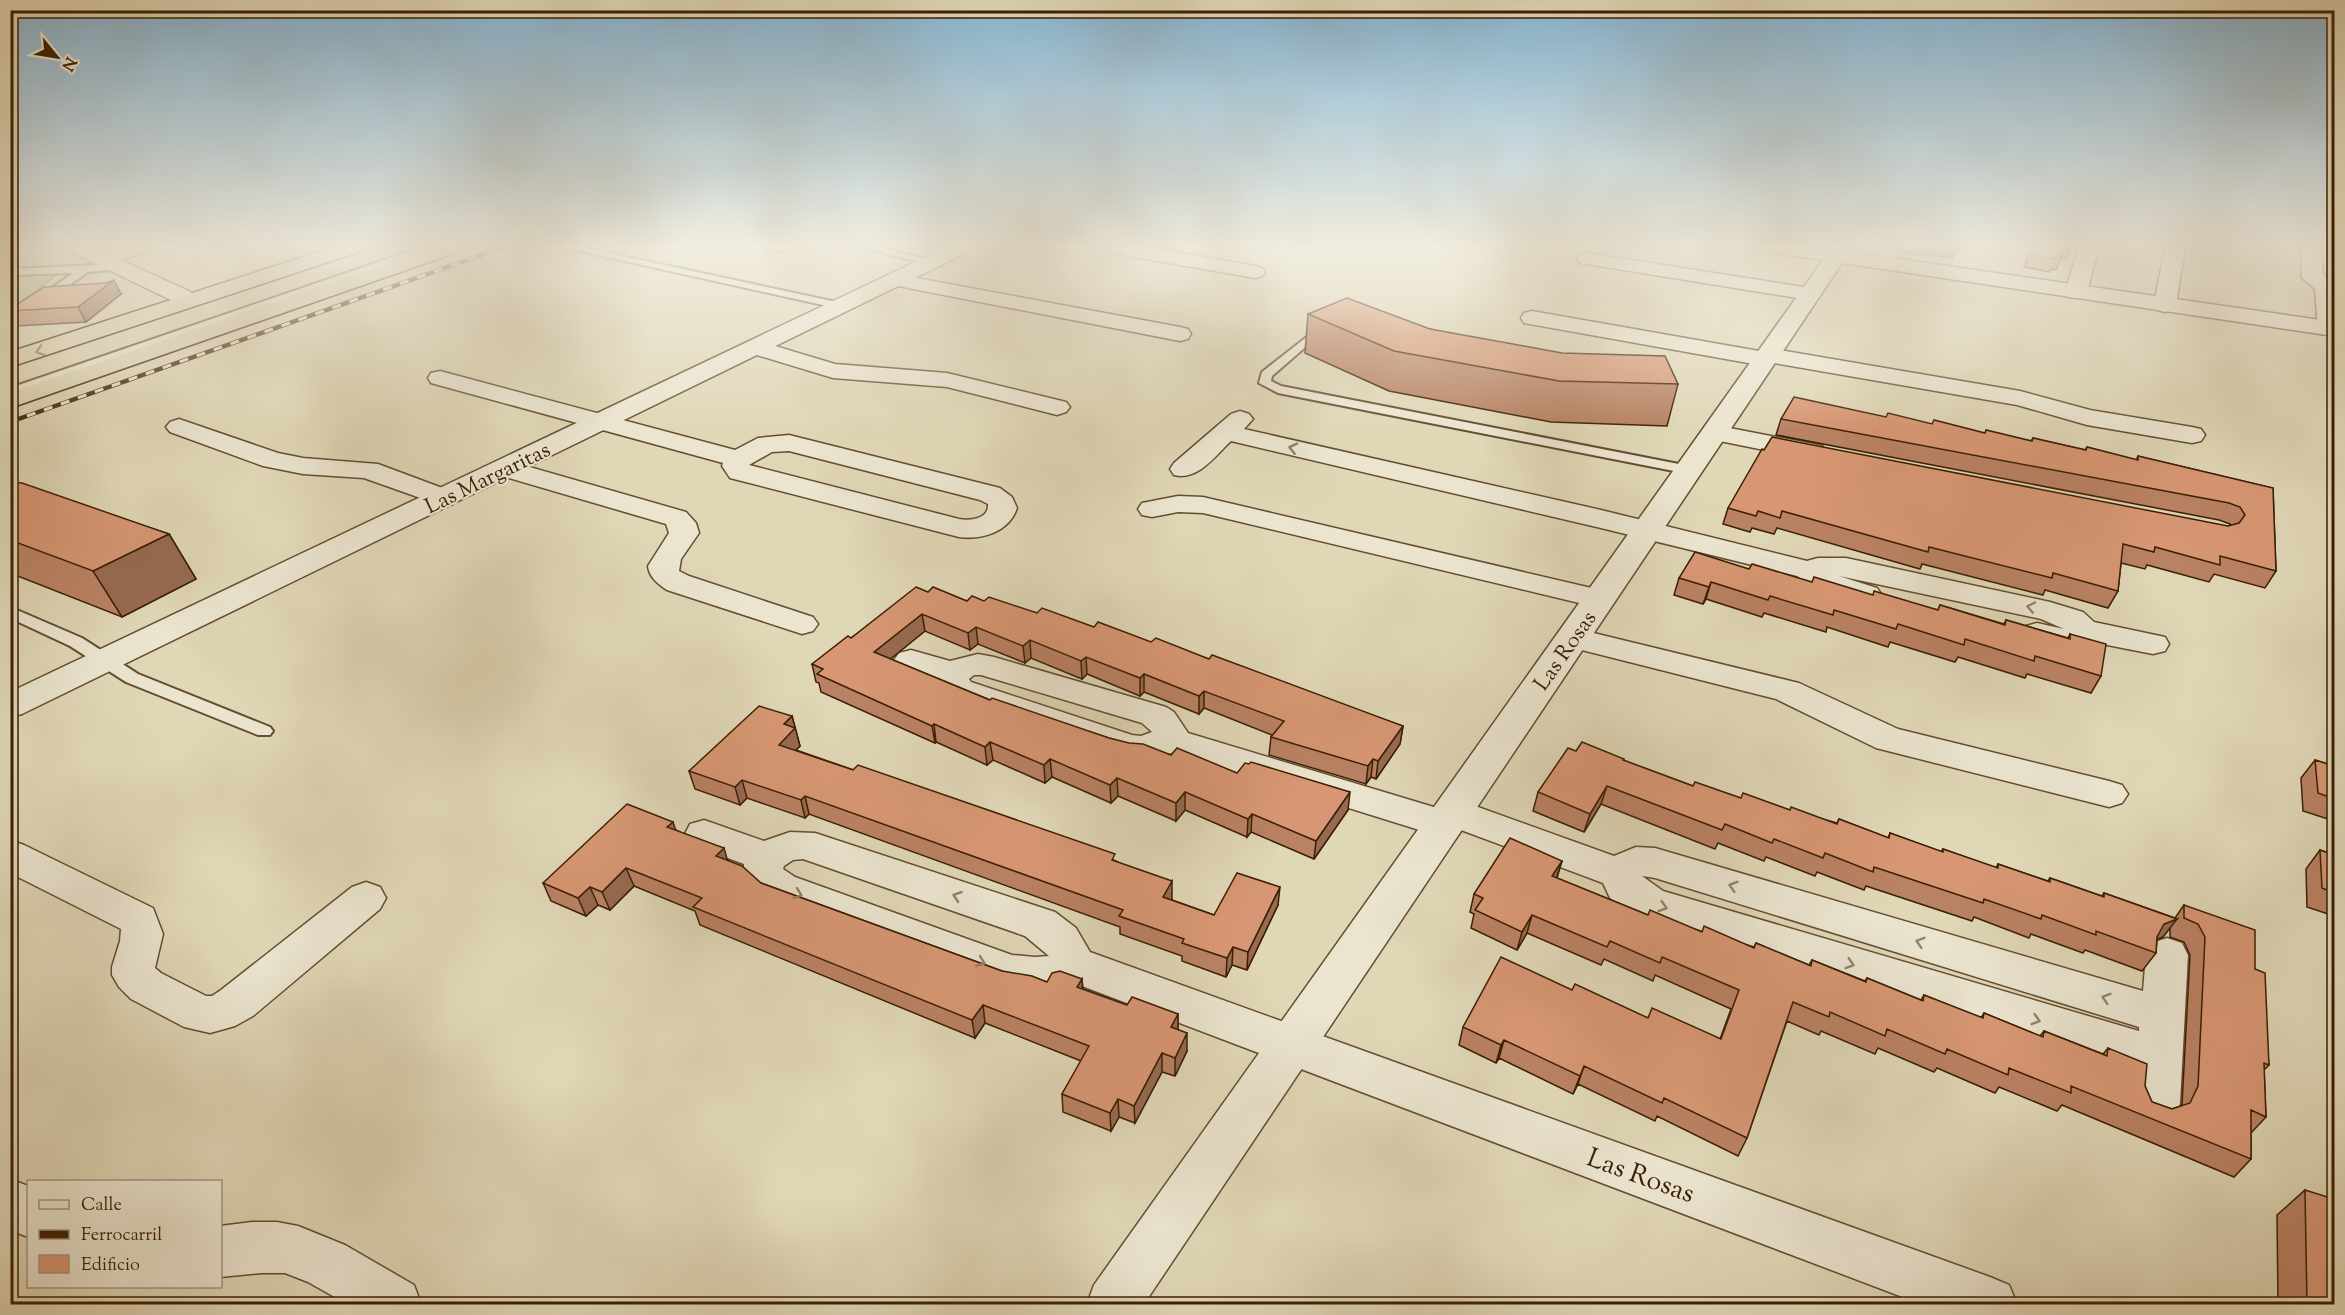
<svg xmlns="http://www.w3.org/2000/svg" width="2345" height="1315" viewBox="0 0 2345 1315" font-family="'Sorts Mill Goudy',serif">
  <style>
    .green { fill: #b1be8f; stroke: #766e49; stroke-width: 1.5 }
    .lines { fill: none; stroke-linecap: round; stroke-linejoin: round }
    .service-casing { stroke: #644d30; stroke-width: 4 }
    .minor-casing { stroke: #644d30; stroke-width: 3 }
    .tertiary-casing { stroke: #644d30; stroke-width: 3 }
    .trunk-casing { stroke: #3b1f03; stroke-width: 3 }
    .service { fill: #ebe5d0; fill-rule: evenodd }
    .minor { fill: #ebe5d0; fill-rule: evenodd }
    .tertiary { fill: #ebe5d0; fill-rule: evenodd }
    .trunk { fill: #e0d7b7; fill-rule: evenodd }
    .rail-casing { stroke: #3b1f03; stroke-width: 4.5 }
    .rail { stroke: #ebe5d0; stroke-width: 3; stroke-dasharray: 9; stroke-linecap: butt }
    .wall { fill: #ba8264; stroke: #3b1f03; stroke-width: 1.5 }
    .shaded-wall { fill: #976a51; stroke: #3b1f03; stroke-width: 1.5 }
    .building { fill: #d89774; stroke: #3b1f03; stroke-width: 1.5 }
    .oneway { stroke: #8e7b5d }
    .oneway2 { stroke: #93826a }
    .labels { text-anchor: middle; stroke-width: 4.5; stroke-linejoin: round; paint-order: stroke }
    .street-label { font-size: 22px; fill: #3b1f03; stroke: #ebe5d0 }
    .near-street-label { font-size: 27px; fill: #3b1f03; stroke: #ebe5d0 }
  </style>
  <rect width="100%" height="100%" fill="#e0d7b7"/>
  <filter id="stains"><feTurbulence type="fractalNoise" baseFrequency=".00333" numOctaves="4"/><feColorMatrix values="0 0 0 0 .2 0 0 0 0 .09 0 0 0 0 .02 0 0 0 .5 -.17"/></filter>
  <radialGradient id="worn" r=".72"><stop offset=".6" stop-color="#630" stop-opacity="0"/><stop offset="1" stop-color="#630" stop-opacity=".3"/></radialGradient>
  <polygon class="green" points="58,274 12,309 11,310 11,277"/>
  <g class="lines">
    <g class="service-casing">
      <g id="service">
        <polygon points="422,247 437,247 10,396 10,388"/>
        <polygon points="561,247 581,247 841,303 846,306 841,309"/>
        <path d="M 763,247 L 796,247 C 789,252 770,252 763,247 Z"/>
        <polygon points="861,247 880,247 936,262 931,265"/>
        <polygon points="119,264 123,265 123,269 88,272 10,327 10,318 73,273 10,275 10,269"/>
        <polygon points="1313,332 1317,333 1317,337 1272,376 1271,381 1281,386 1689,466 1696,470 1689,474 1278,393 1259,383 1262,372"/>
        <polygon points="10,607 82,638 138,674 270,727 273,731 270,735 258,735 126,682 70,646 10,618"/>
      </g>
    </g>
    <g class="minor-casing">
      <g id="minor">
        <polygon points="66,247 93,247 104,252 121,247 154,247 151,251 121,260 191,292 194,297 191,302 183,303 175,302 69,251"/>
        <polygon points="1102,247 1148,247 1255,266 1262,268 1265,272 1262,276 1255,278 1112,253 1105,251"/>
        <polygon points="1881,247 1897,247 1899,250 1889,267 1882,269 1875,267 1872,263"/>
        <polygon points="2079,247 2099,247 2087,292 2084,297 2076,298 2068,297 2065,292"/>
        <polygon points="2165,247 2185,247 2176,305 2173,310 2165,312 2157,310 2154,305"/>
        <polygon points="2301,247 2321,247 2323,275 2328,278 2334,277 2334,334 2321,334 2318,329 2315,289 2302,278"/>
        <polygon points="1587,253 1810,288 1818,289 1821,294 1818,299 1810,300 1580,263 1577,259 1580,255"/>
        <polygon points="895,274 1180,327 1188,329 1191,334 1188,339 1180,341 888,284 884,280 888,276"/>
        <polygon points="1532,311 1759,351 1768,348 2020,391 2090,410 2192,427 2201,429 2205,435 2201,441 2192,443 2087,425 2017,405 1774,363 1765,366 1524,323 1521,318 1524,313"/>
        <polygon points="755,340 835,364 947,373 1066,402 1070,407 1066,412 1057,415 947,387 833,378 747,352 743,347 747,342"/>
        <path d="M 440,371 L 735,450 L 758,438 L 789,435 L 1000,488 L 1012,497 L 1017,508 C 1009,532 982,540 959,537 L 730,478 L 722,466 L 723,463 L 431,383 L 428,378 L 431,373 ZM 789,451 L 980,500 L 988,504 C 989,519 971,521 959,519 L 749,465 L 772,452 Z"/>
        <path d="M 1240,411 L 1249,414 L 1253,419 L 1244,429 L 1601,510 L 1807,561 L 1818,558 L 1846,558 L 2050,602 L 2083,612 L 2094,622 L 2165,637 L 2169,644 L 2165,651 L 2153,654 L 2092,642 L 2066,649 L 2026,640 L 2021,633 L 2026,626 L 2037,623 L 2064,629 L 2041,619 L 1839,576 L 1877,588 L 1882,595 L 1877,602 C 1851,608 1819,590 1797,576 L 1601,528 L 1231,441 C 1215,456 1198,481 1174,475 L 1170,469 L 1174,463 L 1231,414 Z"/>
        <polygon points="179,419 278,453 303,458 378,464 453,492 457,498 453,504 443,506 364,478 303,474 263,466 170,432 166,427 170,422"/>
        <polygon points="1714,425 1813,444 1822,446 1826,452 1822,458 1813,460 1705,438 1701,433 1705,428"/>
        <path d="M 505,460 L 686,512 L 696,523 L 699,533 L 681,559 L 679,571 L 689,576 L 813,617 L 818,624 L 813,631 L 802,634 L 667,590 C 658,584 649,577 648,566 L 669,533 L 666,524 L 495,474 L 491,468 L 495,462 Z"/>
        <polygon points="1178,496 1203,497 1600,590 1611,592 1616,599 1611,606 1600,608 1203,513 1178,512 1152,517 1142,515 1138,509 1142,503"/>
        <polygon points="1573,628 1799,683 1898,729 2109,781 2122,785 2128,794 2122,803 2109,807 1876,748 1776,699 1562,645 1557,638 1562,631"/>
        <path d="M 911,650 L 950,661 L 978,654 L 994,657 L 1166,707 L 1174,712 L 1188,733 L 1437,808 L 1440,802 L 1453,798 L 1614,856 L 1636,847 L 1655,848 L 2143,991 L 2146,955 L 2152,943 L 2167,938 L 2182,943 L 2188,955 L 2180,1104 L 2173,1119 L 2156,1125 L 2139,1119 L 2132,1104 L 2136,1069 L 1636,914 L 1610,898 L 1603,883 L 1461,830 L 1459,834 L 1445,838 L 1172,753 L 1141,760 L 1130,759 L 945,697 L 935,678 L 899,667 L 894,660 L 899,653 ZM 974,675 L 981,675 L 1142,723 L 1152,732 L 1141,736 L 1132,735 L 971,682 L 969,679 ZM 1642,876 L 1655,878 L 2139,1027 L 2139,1031 L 1663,891 Z"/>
        <path d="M 704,820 L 764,841 L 790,832 L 815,833 L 1055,912 L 1076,928 L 1090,952 L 1990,1277 L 2009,1285 L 2017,1304 L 1921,1304 L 1074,983 C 1046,993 1024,994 995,984 L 767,899 C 755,891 743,880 744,864 L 690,844 L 685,834 L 690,824 ZM 803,859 L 1025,936 L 1049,956 L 1035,957 L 1012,955 L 795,877 L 783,869 L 784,866 L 793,860 Z"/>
        <polygon points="10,840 24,845 153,908 163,934 155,968 161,973 206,996 212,996 221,990 352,887 366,882 380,887 386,898 380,909 253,1016 235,1026 210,1033 184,1027 131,999 119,987 112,975 112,967 120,941 121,929 10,873"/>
        <polygon points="10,1179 28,1186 28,1237 10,1230"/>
        <polygon points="252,1222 277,1222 298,1226 345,1245 414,1285 421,1304 347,1304 308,1282 285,1273 261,1273 220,1277 220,1226"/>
      </g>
    </g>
    <g class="tertiary-casing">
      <g id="tertiary">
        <polygon points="947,247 973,247 970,251 22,714 10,717 10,692"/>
        <polygon points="1763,247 1816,247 2334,322 2334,336 1842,263 1144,1304 1087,1304 1094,1285 1823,260 1773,253 1766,251"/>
      </g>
    </g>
    <g class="trunk-casing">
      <g id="trunk">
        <polygon points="334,247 365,247 362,251 10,367 10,352"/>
        <polygon points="434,247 464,247 461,251 10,408 10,393"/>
      </g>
    </g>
    <use href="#service" class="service"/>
    <use href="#minor" class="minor"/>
    <use href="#tertiary" class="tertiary"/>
    <use href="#trunk" class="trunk"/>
    <g class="rail-casing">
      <polyline id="rail" points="10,422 504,247"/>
    </g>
    <use href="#rail" class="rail"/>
  </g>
  <g class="wall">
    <polygon points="1899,247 1959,247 1952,258 1900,252 1901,249"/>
    <polygon points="2031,247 2071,247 2066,259 2061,258 2056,270 2051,269 2049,272 2024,267"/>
    <polygon points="121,294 86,322 16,326 10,317 10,309"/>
    <polygon points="1308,314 1430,329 1678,384 1667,426 1551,422 1389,391 1305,353"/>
    <polygon points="1886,417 2031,441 2033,438 2085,450 2087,447 2136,460 2138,456 2273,488 2276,571 2265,588 2214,574 2209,582 2147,565 2145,569 2121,563 2118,591 2108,608 2045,590 2043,595 1922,564 1920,569 1777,528 1774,534 1752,528 1750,532 1723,524 1728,508 2228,526 2231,525 2230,524 2219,520 1776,435 1781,419"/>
    <polygon points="10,482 169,534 196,579 122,617 10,573"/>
    <polygon points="1749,569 1938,610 1940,605 2004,624 2006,620 2068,638 2070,634 2101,676 2091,693 2027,674 2025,678 1958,657 1955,662 1890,642 1888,647 1827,627 1826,632 1764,613 1762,617 1706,599 1703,604 1674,595 1679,578"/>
    <polygon points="928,592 967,601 984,601 1037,613 1209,659 1403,726 1400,744 1376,779 1371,777 1366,784 1269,755 1271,737 1272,735 1204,708 1199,714 1144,692 1140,696 1087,674 1082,679 1031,658 1025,663 978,644 970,650 925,631 890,659 990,700 1109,738 1237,773 1348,810 1314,859 1251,832 1247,837 1185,810 1176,821 1118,796 1111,803 1052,777 1045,783 993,760 987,765 936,742 935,743 821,692 819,683 816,682 812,664 851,638"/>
    <polygon points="792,716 800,746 796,750 1116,861 1172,899 1172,900 1214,915 1278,905 1247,970 1232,965 1226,977 1182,961 1182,956 1120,934 1120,927 809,814 805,818 747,798 740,805 695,789 689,771"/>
    <polygon points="1576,751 1623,760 1693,786 1741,798 1790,810 1837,823 1839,819 1888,838 1890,833 1941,852 1943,849 1996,868 1998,864 2048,881 2050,878 2102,896 2104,893 2175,918 2184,905 2255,969 2269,1065 2264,1070 2266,1117 2251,1133 2251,1159 2234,1177 2062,1105 2057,1111 1999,1087 1995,1093 1937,1068 1934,1072 1878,1048 1875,1054 1821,1031 1819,1035 1787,1021 1747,1138 1738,1156 1657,1116 1655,1121 1578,1084 1573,1094 1499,1058 1496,1063 1459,1045 1463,1027 1572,990 1648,1018 1720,1039 1731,1009 1655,975 1653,981 1604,959 1601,965 1527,933 1517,950 1471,928 1474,914 1470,912 1474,894 1562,861 1557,878 1648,915 1754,947 1756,943 1809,965 1812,960 1865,981 1867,978 1921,1000 1924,995 1981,1018 1984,1013 2040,1036 2044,1031 2103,1054 2108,1048 2145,1086 2152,1102 2172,1109 2181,1106 2182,1104 2190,955 2184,942 2170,937 2170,927 2163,937 2157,939 2156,953 2142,971 2085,950 2083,953 2031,934 2029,938 1974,917 1972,921 1866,886 1864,890 1817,872 1815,876 1766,857 1764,861 1718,843 1715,849 1601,804 1584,832 1533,811 1538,792"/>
    <polygon points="2315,760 2334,766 2334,821 2303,811 2301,778"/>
    <polygon points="676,830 728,860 761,883 1002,971 1047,982 1082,979 1083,989 1127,1005 1178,1014 1178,1029 1187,1051 1175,1076 1162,1072 1135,1123 1119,1117 1111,1131 1063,1112 1062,1094 1081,1061 985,1023 975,1038 700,925 695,911 634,886 610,910 598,905 586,916 551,901 543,883"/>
    <polygon points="2320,850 2334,855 2334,916 2307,907 2306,869"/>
    <polygon points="2305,1190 2334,1305 2278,1305 2277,1215"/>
  </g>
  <g class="shaded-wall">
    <polygon points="1957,247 1959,247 1952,258"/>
    <polygon points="114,280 121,294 86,322 78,307"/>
    <polygon points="169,534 196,579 122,617 93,571"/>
    <polygon points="1711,582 1706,599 1703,604 1709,587"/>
    <polygon points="922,614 925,631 877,670 874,652"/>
    <polygon points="976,627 978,644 970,650 968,633"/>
    <polygon points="1030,640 1031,658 1025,663 1023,646"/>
    <polygon points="1086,657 1087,674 1082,679 1081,661"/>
    <polygon points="1144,674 1144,692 1140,696 1140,678"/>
    <polygon points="1204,691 1204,708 1199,714 1199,696"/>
    <polygon points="792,716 800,746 784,762 779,745 784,724"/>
    <polygon points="934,724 936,742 935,743 932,726"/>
    <polygon points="1403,726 1400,744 1376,779 1378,761"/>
    <polygon points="990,742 993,760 987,765 985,747"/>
    <polygon points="1050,759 1052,777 1045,783 1044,765"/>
    <polygon points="1373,759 1371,777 1366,784 1368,766"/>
    <polygon points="1117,778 1118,796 1111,803 1110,785"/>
    <polygon points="742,780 747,798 740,805 735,787"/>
    <polygon points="1607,786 1601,804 1584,832 1590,814"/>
    <polygon points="1185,792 1185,810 1176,821 1176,803"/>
    <polygon points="1350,792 1348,810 1314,859 1316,841"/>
    <polygon points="805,796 809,814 805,818 801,800"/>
    <polygon points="1252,814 1251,832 1247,837 1248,819"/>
    <polygon points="673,822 679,840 667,827"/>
    <polygon points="724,848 729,866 716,856"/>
    <polygon points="1562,861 1556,879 1552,876"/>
    <polygon points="626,868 634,886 610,910 602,892"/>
    <polygon points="1172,881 1172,899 1163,915 1163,897"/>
    <polygon points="590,887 598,905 586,916 578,898"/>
    <polygon points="1280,887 1278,905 1247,970 1248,952"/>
    <polygon points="1532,915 1527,933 1517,950 1522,932"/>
    <polygon points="2177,919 2163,937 2150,942 2164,924"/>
    <polygon points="1233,947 1232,965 1226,977 1227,958"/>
    <polygon points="1082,979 1083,997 1077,987"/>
    <polygon points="983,1005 985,1023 975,1038 972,1020"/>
    <polygon points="1178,1014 1178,1032 1171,1027"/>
    <polygon points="1187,1033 1187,1051 1175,1076 1175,1058"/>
    <polygon points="1504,1040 1499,1058 1496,1063 1501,1045"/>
    <polygon points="1162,1053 1162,1072 1135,1123 1134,1106"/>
    <polygon points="1584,1066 1578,1084 1573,1094 1580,1076"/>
    <polygon points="1118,1099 1119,1117 1111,1131 1110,1113"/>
  </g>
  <g class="building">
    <polygon points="2032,247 2065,247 2062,257 2056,256 2055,259 2030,254"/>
    <polygon points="114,280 78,307 10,311 10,309 44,287 106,283"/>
    <polygon points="1347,298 1430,329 1524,346 1562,353 1665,356 1678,384 1559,381 1394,351 1308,314"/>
    <polygon points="1794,397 1886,417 1888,413 1932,424 1934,420 1985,433 1986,430 2032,441 2033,438 2086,450 2087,447 2138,460 2138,456 2273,488 2276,571 2220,556 2220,565 2155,547 2154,552 2123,544 2118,591 2053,573 2052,578 1929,547 1928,552 1782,511 1780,518 1758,511 1756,516 1728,508 1762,449 1764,450 1772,437 2228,526 2239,523 2245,515 2240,507 2229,503 1781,419"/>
    <polygon points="10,482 22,483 169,534 93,571 10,540"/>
    <polygon points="1695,552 1749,569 1752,564 1812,582 1814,577 1873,595 1874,591 1938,610 1940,605 2005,625 2006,620 2070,639 2070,634 2106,644 2101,676 2035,656 2034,661 1965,639 1964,645 1898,624 1896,629 1834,610 1833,615 1770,596 1768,600 1711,582 1709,587 1679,578"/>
    <polygon points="916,587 928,592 933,587 967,601 972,596 984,601 989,597 1037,613 1042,608 1094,627 1098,622 1151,642 1156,638 1209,659 1212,655 1403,726 1378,761 1373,759 1368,766 1271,737 1284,721 1204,691 1199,696 1144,674 1140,678 1086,657 1081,661 1030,640 1023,646 976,627 968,633 922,614 874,652 990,700 992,698 1109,738 1129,743 1143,744 1171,755 1177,748 1237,773 1245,763 1249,764 1251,762 1350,792 1316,841 1252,814 1248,819 1185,792 1176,803 1117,778 1110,785 1050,759 1044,765 990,742 985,747 934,724 932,726 817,674 823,669 812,664 848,636 851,638"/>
    <polygon points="759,706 792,716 784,724 795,728 779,745 853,770 858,765 1115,854 1112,860 1172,881 1163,897 1214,915 1237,873 1280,887 1248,952 1233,947 1227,958 1182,943 1184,939 1119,916 1123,910 805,796 801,800 742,780 735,787 689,771"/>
    <polygon points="1582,742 1624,759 1623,760 1693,786 1695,782 1741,798 1743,793 1790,810 1791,807 1837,824 1839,819 1889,838 1890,833 1943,852 1943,849 1998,868 1998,864 2050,882 2050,878 2104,897 2104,893 2177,919 2164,924 2157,937 2156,953 2096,931 2096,935 2042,915 2041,919 1984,899 1983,903 1874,867 1873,872 1825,853 1823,858 1774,839 1772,843 1725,824 1722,830 1607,786 1590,814 1538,792 1568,748 1576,751"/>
    <polygon points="2315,760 2334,766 2334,799 2318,793"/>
    <polygon points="627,804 673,822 667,827 724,848 716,856 742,866 761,883 1002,971 1032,976 1047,982 1052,973 1060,971 1082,979 1077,987 1127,1005 1132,997 1178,1014 1171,1027 1187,1033 1175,1058 1162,1053 1134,1106 1118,1099 1110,1113 1062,1094 1089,1046 983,1005 972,1020 693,907 702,898 626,868 602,892 590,887 578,898 543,883"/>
    <polygon points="1510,838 1562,861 1552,876 1648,915 1650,910 1702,932 1704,926 1754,948 1756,943 1811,966 1812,960 1866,982 1867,978 1923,1001 1924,995 1983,1018 1984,1013 2043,1037 2044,1031 2107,1056 2108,1048 2147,1064 2145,1086 2152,1102 2172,1109 2190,1103 2198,1086 2205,937 2198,924 2184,918 2184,905 2255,930 2255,969 2265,973 2269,1065 2264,1063 2266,1117 2251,1110 2251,1159 2071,1086 2071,1093 2009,1068 2008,1075 1947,1049 1945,1054 1887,1029 1885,1036 1830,1012 1829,1017 1793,1002 1747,1138 1664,1098 1662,1103 1584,1066 1580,1076 1504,1040 1501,1045 1463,1027 1501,957 1572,990 1575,984 1648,1018 1652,1008 1721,1039 1739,990 1662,957 1660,963 1610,941 1607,947 1532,915 1522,932 1475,910 1483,898 1474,894"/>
    <polygon points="2320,850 2334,855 2334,893 2322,888"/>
    <polygon points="2305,1190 2334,1199 2334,1305 2307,1305"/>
  </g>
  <defs><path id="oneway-chevron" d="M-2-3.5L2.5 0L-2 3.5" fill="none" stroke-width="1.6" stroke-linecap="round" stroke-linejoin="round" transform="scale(1.5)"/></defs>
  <use class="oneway" href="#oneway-chevron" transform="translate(40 351) rotate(162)"/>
  <g class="oneway2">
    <use href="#oneway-chevron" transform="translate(1293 448) rotate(-167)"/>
    <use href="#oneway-chevron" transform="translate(2031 607) rotate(-168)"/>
    <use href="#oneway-chevron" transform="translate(1733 886) rotate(-163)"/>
    <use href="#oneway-chevron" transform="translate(798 894) rotate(20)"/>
    <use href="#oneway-chevron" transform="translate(957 896) rotate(-161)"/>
    <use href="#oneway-chevron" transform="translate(1663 907) rotate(17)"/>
    <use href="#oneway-chevron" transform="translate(1920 942) rotate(-163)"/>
    <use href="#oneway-chevron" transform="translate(981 962) rotate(20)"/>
    <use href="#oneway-chevron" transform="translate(1850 964) rotate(17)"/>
    <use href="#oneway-chevron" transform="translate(2106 998) rotate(-163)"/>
    <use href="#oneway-chevron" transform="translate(2036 1020) rotate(17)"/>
  </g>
  <linearGradient id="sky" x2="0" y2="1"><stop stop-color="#87b6d4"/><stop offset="0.57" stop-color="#f1eddf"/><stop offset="1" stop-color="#f1eddf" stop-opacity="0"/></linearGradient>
  <rect width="2345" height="431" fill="url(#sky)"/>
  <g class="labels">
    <g class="street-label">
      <text transform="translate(487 477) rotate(-26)" y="8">Las Margaritas</text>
      <text transform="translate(1564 650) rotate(-55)" y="8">Las Rosas</text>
    </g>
    <g class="near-street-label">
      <text transform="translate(1641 1175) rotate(20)" y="9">Las Rosas</text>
    </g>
  </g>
  <rect width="2345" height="1315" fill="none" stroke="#e0d7b7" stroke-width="36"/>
  <rect x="12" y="12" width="2321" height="1291" fill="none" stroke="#3b1f03" stroke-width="3"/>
  <rect x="18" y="18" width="2309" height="1279" fill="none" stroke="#3b1f03" stroke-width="1.5"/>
  <rect x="27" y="1180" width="195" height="108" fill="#ebe5d0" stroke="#a5967e" stroke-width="1.5"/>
  <rect x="39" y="1200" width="30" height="9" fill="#ebe5d0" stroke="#a5967e" stroke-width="1.5"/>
  <text x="81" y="1210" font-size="18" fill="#3b1f03">Calle</text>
  <rect x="39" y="1230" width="30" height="9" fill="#3b1f03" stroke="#a5967e" stroke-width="1.5"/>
  <text x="81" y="1240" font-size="18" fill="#3b1f03">Ferrocarril</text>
  <rect x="39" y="1255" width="30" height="18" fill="#d89774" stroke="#a5967e" stroke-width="1.5"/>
  <text x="81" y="1270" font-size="18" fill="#3b1f03">Edificio</text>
  <g transform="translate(57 57) rotate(120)" stroke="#ebe5d0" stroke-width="4.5" paint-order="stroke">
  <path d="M0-4.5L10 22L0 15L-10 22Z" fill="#3b1f03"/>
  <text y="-9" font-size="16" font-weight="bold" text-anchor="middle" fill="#3b1f03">N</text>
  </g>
  <rect width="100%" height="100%" filter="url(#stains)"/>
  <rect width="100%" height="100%" fill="url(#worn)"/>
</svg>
